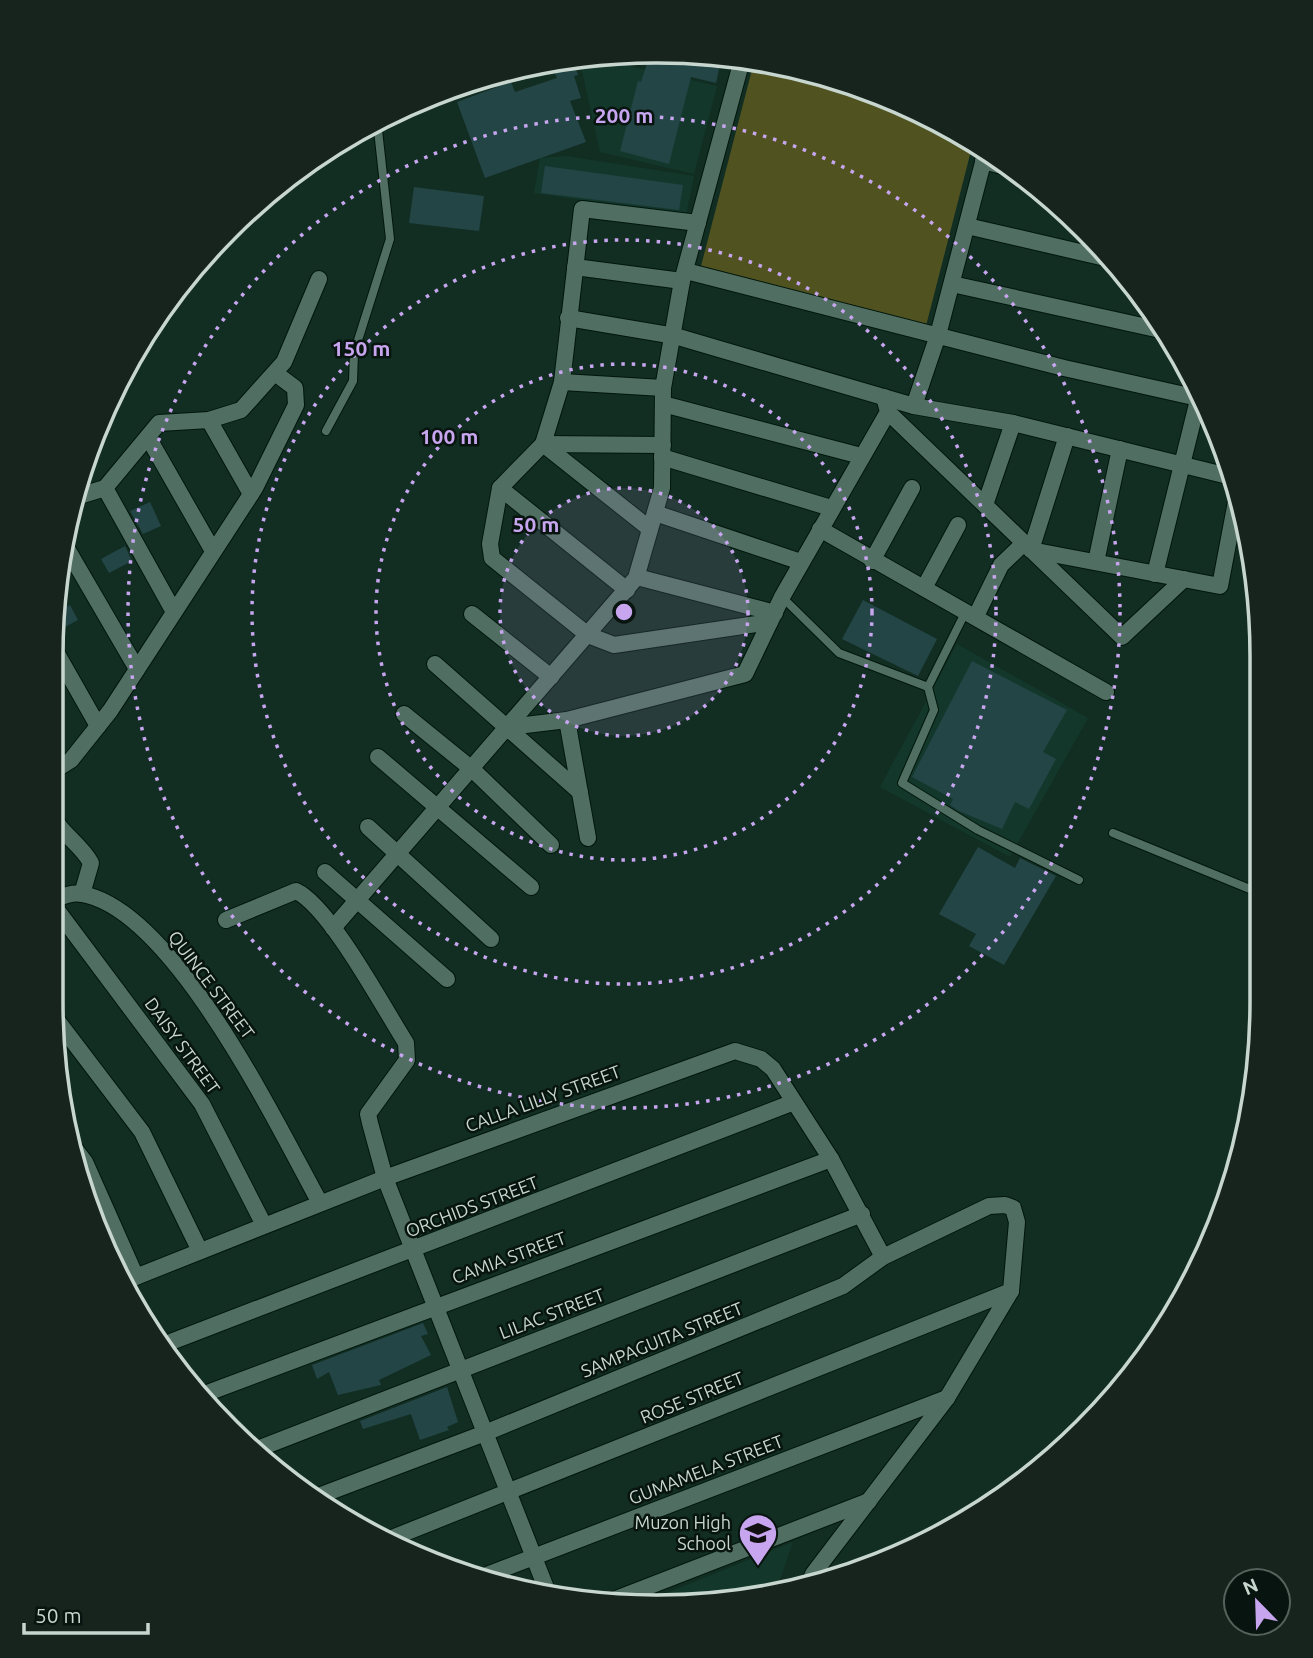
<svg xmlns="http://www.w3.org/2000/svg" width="1313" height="1658" viewBox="0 0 1313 1658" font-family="Ubuntu,sans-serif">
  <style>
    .built { fill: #13382b }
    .green { fill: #505220 }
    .building { fill: #234545 }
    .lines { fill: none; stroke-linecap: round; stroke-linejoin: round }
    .lane-casing { stroke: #00160d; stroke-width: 10 }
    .street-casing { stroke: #00160d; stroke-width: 18 }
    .lane { stroke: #506e61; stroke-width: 8 }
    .street { stroke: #506e61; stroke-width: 16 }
    .ring { fill: none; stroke: #c7a6ef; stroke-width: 3.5; stroke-dasharray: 3.5 7 }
    .labels { text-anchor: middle; stroke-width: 5; stroke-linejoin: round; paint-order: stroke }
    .street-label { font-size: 18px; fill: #c7d7cf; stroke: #08140f }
    .poi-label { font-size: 18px; fill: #c7d7cf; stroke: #08140f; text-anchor: end }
    .rim { fill: none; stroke: #c7d7cf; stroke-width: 3.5 }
    .centre { fill: #c7a6ef; stroke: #08140f; stroke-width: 3.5 }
    .ring-label { font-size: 21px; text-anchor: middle; font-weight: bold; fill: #c7a6ef; stroke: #08140f; stroke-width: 5; stroke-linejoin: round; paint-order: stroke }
  </style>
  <rect width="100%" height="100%" fill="#122e23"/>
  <g class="built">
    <polygon points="621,54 620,64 717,86 694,174 600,152 580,62 600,55"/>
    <polygon points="566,156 694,176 686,215 534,193 540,158"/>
    <polygon points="957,644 1088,718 1010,857 880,787"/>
    <polygon points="793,1542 776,1591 656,1607 637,1605"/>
  </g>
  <polygon class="green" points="754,62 814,72 925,113 973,143 926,326 700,270"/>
  <g class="building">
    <polygon points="697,52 722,56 716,83 691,77 669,164 620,151 638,81 641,82 650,54"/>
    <polygon points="574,63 578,75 574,76 581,98 570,101 586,142 485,178 457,102 511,82 515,92 557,78 554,70"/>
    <polygon points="545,166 683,185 679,210 541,193"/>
    <polygon points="414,187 484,196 479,231 409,223"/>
    <polygon points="150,502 161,526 143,534 130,511"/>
    <polygon points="125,546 132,561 109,573 101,559"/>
    <polygon points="863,600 937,639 918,676 842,639"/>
    <polygon points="70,605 78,620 52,634 53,614"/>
    <polygon points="972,661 1067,710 1043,752 1056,759 1029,809 1015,802 1002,829 959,811 950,805 953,799 912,777"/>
    <polygon points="978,847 1015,868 1020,858 1056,876 1004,965 969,946 976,934 939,914"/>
    <polygon points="423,1323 428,1334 421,1336 431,1355 379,1380 381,1385 338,1395 329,1372 317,1379 312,1365"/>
    <polygon points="447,1387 458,1422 447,1427 449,1430 420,1440 411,1414 363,1429 360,1421"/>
  </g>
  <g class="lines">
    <g class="lane-casing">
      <g id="lane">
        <polyline points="326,431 353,381 354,353 390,239 377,121"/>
        <polyline points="782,597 839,653 928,687 966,611"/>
        <polyline points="928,687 934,710 902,783 978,830 1079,880"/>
        <polyline points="1113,833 1262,894"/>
      </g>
    </g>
    <g class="street-casing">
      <g id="street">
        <polyline points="983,161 1014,169"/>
        <polyline points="967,226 1114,260"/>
        <polyline points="575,267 682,281"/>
        <polyline points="686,271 1064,368 1198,398"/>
        <polyline points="952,284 1165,331"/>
        <polyline points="568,318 675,336 914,406 1013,423 1232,477"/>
        <polyline points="562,382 663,388"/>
        <polyline points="663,404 861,456"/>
        <polyline points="914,406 938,335 986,151"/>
        <polyline points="888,412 1122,637 1184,579"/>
        <polyline points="209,420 251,494"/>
        <polyline points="1067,436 1031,550 1220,586 1238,491"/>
        <polyline points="148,437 213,551"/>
        <polyline points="663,445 543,444 500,488 490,544 492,558 588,635 614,645 770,622"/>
        <polyline points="662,457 831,508"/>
        <polyline points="105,488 174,612"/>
        <polyline points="500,488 627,590"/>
        <polyline points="76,497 105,488 159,423 209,420 241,410 284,362 319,279"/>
        <polyline points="985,505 1013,423"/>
        <polyline points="655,513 801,562"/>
        <polyline points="650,529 543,444 562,382 582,209 698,223"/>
        <polyline points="820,529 1106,692"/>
        <polyline points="66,547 137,669"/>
        <polyline points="872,561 912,488"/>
        <polyline points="1096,562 1120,449"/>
        <polyline points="1155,574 1199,396"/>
        <polyline points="637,577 775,613"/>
        <polyline points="924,588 958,525"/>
        <polyline points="472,614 551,677"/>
        <polyline points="976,616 1001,565 1024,543"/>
        <polyline points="52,645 98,726"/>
        <polyline points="435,664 580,792"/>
        <polyline points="404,714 473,770 551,845"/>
        <polyline points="567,720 588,838"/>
        <polyline points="509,727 567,720 745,674 782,597 888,412 884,397"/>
        <polyline points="378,757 531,887"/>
        <polyline points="52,772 71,760 110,711 255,488 296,405 295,388 275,373"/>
        <path d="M 51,812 C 59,833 80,843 91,863 L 82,894"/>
        <polyline points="368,827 491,939"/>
        <polyline points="325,872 447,979"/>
        <path d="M 51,901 C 61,897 71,892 82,894 C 174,910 277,1125 320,1203"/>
        <polyline points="51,902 202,1104 264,1225"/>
        <path d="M 226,920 L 296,891 C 330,907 383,1007 406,1043 L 407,1060 L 368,1114 L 370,1123 L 385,1178 L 548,1593"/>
        <polyline points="333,928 636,578 662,488 663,388 682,281 742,60"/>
        <polyline points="53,1015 142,1132 200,1251"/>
        <polyline points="69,1141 85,1162 136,1277"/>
        <polyline points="123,1282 385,1178 735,1051 761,1059 773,1069 831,1159 883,1257"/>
        <polyline points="163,1345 794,1102"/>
        <polyline points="202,1395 831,1159"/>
        <polyline points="255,1450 862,1214"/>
        <polyline points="316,1497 485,1433 843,1286 883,1257 989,1206 1005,1205 1013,1208 1017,1222 1011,1291 947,1398 813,1574 808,1587"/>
        <polyline points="387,1540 1011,1291"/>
        <polyline points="479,1578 947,1398"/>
        <polyline points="611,1601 869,1501"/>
      </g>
    </g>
    <use href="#lane" class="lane"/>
    <use href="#street" class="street"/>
  </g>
  <circle cx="624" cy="612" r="124" fill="#c7a6ef" fill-opacity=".12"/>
  <g class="ring">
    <circle cx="624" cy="612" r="124"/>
    <circle cx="624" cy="612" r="248"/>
    <circle cx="624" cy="612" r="372"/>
    <circle cx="624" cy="612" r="496"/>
  </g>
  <defs>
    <g id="school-pin" transform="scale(2.0125)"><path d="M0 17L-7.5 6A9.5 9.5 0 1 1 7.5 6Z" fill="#c7a6ef" stroke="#08140f"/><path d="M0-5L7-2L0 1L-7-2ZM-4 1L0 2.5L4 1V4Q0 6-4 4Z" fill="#111"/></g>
  </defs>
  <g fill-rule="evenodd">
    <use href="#school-pin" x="758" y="1533"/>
  </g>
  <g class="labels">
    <g class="street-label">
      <text transform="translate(211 985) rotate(53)" y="6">QUINCE STREET</text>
      <text transform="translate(182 1046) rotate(54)" y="6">DAISY STREET</text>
      <text transform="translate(543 1099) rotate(-20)" y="6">CALLA LILLY STREET</text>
      <text transform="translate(472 1207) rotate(-21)" y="6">ORCHIDS STREET</text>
      <text transform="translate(509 1258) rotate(-20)" y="6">CAMIA STREET</text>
      <text transform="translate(552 1314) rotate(-21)" y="6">LILAC STREET</text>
      <text transform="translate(662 1340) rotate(-22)" y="6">SAMPAGUITA STREET</text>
      <text transform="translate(692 1398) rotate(-22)" y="6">ROSE STREET</text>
      <text transform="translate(706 1470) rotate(-21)" y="6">GUMAMELA STREET</text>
    </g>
    <g class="poi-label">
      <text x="731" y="1529">Muzon High<tspan x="731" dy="21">School</tspan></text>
    </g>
  </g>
  <path d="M0 0H1313V1658H0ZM656 63H657A593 593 0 0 1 1250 656V1002A593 593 0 0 1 657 1595H656A593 593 0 0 1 63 1002V656A593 593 0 0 1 656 63Z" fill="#17241e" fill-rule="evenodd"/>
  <path class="rim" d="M656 63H657A593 593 0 0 1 1250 656V1002A593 593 0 0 1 657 1595H656A593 593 0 0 1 63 1002V656A593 593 0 0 1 656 63Z"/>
  <circle cx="624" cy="612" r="10" class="centre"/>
  <g class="ring-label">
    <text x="624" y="123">200 m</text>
    <text x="361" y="356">150 m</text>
    <text x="449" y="444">100 m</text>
    <text x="536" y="532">50 m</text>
  </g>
  <g transform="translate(1257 1602) rotate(337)"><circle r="33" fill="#08140f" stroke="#54625c" stroke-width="2"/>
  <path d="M0-5L12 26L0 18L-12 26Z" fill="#c7a6ef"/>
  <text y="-10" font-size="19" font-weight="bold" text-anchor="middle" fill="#c7d7cf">N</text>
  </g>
  <path d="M24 1623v10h124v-10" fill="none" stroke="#c7d7cf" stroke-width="3.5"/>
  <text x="35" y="1623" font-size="21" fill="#c7d7cf" stroke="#08140f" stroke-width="5" paint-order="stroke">50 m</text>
</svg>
